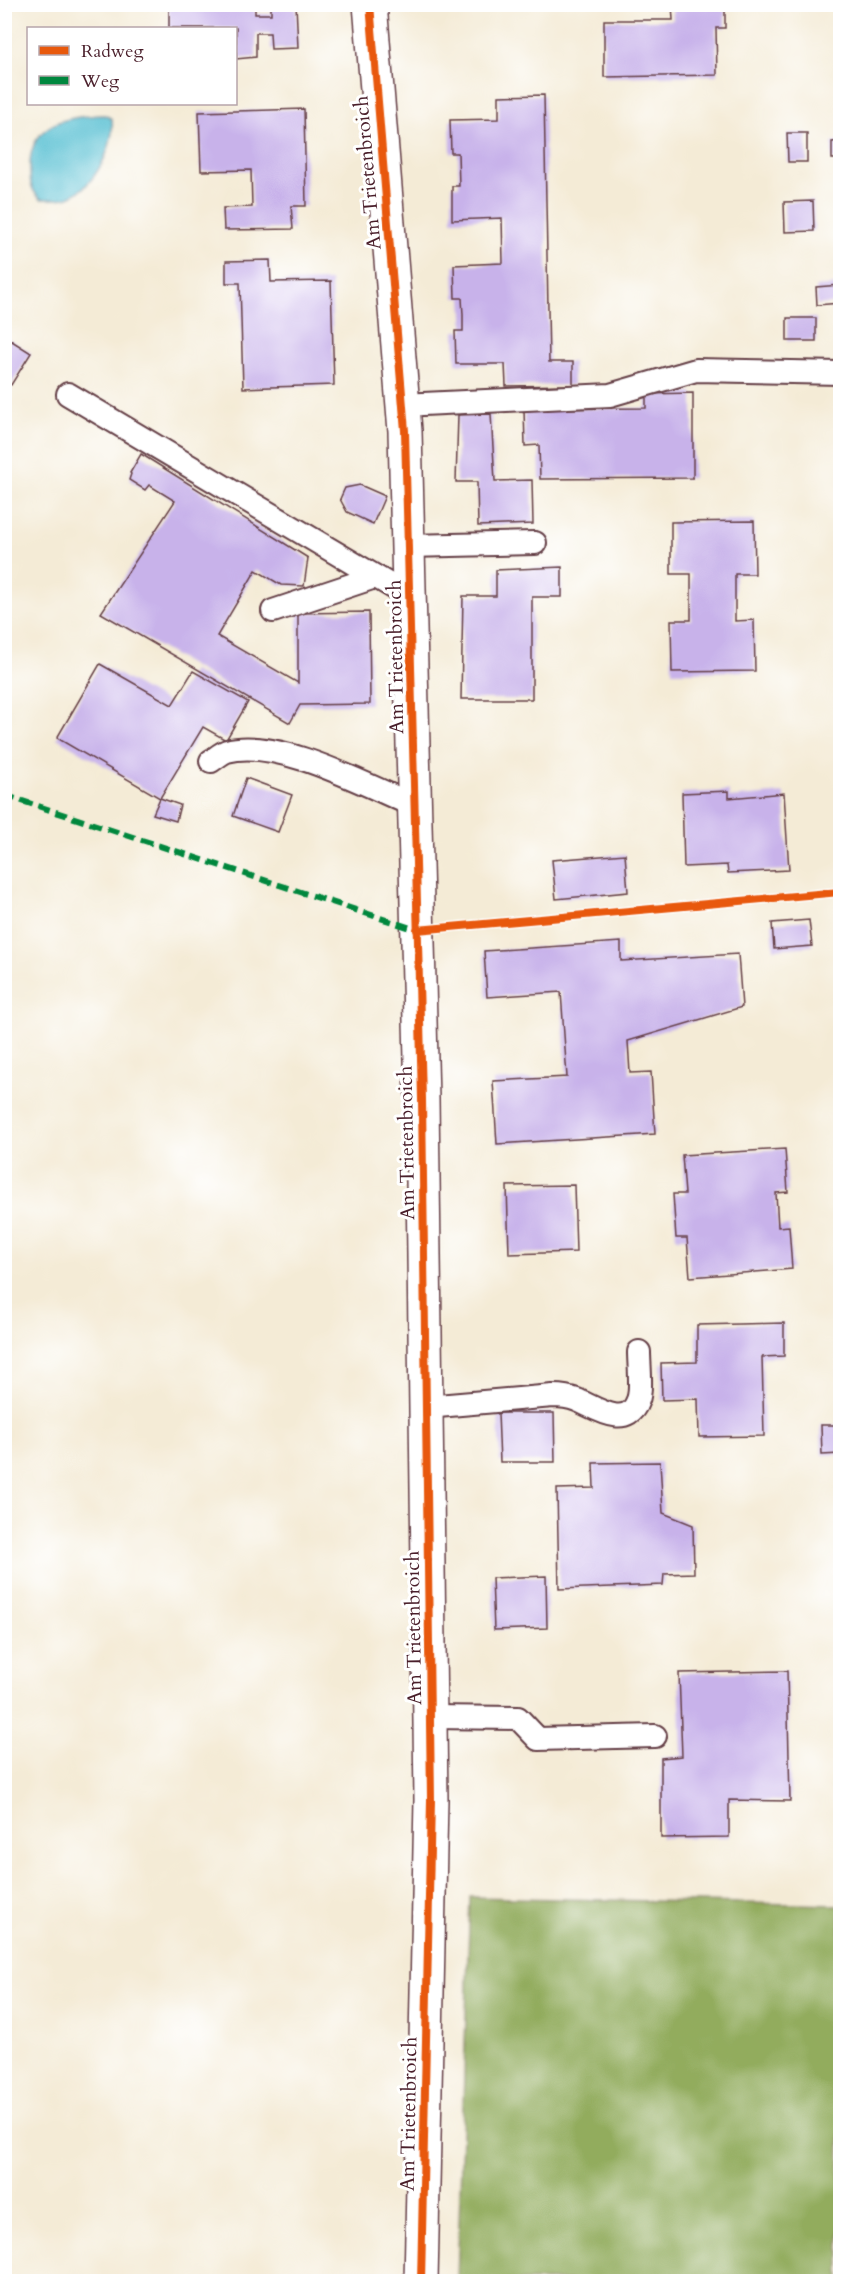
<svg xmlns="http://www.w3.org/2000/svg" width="845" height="2286" viewBox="0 0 845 2286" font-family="Cardo,serif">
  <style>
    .forest { fill: #92ac5d; stroke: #6e6644; stroke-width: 1.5 }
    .water { fill: #56bfd2; stroke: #506f7e; stroke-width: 1.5 }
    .building { fill: #c8b2ea }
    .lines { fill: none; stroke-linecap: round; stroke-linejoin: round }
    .lane-casing { stroke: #643e45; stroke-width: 26 }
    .street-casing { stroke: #643e45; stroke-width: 36 }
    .lane { stroke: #fff; stroke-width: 22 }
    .street { stroke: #fff; stroke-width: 33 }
    .quiet { stroke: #00873e; stroke-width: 6; stroke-dasharray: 12 6; stroke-linecap: butt }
    .cycleway-casing { stroke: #fff; stroke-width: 11 }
    .cycleway { stroke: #e8590c; stroke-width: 8 }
    .labels { text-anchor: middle; stroke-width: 6; stroke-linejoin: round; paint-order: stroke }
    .street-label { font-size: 20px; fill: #4a1f2b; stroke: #fff }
  </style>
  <rect width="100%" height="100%" fill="#fff"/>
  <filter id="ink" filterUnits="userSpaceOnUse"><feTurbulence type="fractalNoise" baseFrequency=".0167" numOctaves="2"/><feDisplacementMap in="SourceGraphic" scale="12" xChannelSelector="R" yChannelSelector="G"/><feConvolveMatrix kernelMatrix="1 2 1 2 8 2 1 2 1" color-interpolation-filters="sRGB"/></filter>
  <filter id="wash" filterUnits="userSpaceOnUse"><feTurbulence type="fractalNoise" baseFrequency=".008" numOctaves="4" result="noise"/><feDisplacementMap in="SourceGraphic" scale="24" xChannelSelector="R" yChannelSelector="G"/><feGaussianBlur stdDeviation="1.35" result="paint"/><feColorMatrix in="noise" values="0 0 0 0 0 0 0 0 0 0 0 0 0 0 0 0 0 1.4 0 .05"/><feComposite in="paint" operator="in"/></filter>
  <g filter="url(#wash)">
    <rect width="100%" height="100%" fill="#f4ebd6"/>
    <polygon class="forest" points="470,1897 840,1905 840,2281 457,2281"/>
    <path class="water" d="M 105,115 L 112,119 C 115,146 95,187 68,197 C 60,200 50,199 41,199 C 29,189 30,180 30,165 C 31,121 69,116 105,115 Z"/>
    <g id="blocks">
      <g class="building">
        <polygon points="169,4 255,4 255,14 271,14 271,4 296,4 298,48 271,49 270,33 256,33 256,57 236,59 236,28 169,28"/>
        <polygon points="672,4 725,4 725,28 716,28 717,75 604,77 604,20 673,20"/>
        <polygon points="544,95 549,362 573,362 573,385 506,386 505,364 456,364 455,331 463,331 463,315 462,298 455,298 454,265 503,263 502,218 452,220 452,186 459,186 458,153 451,153 450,120 499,119 499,96"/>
        <polygon points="304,109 306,206 291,206 293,229 224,230 223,208 252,207 251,170 201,171 199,112"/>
        <polygon points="787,133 807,133 807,162 788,162"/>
        <polygon points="840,141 840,159 832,159 832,142"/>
        <polygon points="813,201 814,231 785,232 784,202"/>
        <polygon points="270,260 271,282 331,281 334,385 243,388 240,283 226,283 226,261"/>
        <polygon points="840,285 840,303 817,305 816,287"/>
        <rect x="787" y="318" width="29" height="23"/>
        <polygon points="4,336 31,353 11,385 4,380"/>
        <polygon points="693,393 693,478 540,479 539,445 525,446 524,409 646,408 646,394"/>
        <polygon points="491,414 495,481 532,480 533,524 478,526 477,482 456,482 458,415"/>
        <polygon points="141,454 308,558 304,586 281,585 256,570 217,636 298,683 298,613 369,612 370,704 300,705 290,723 101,613 175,501 149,485 145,490 129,480 131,474 130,473"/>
        <polygon points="360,485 385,496 373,524 347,512 340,499 345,488"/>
        <polygon points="754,521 755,574 735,574 735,621 754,620 755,671 672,672 671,620 691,620 691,574 671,574 671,522"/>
        <polygon points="562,567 562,597 532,597 532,699 461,699 463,596 496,596 496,570"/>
        <polygon points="100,664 172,705 193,671 248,702 226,740 203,727 160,798 180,805 176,821 153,814 160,798 57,738"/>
        <polygon points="246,778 292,795 278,832 233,816"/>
        <polygon points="729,791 729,798 784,793 789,870 728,873 727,865 684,867 682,793"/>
        <polygon points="625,854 628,892 556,899 552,860"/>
        <polygon points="809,920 812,946 774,949 772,923"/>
        <polygon points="621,942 621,961 738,954 742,1007 628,1041 630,1073 651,1072 655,1134 497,1144 493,1081 567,1077 561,992 487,997 484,951"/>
        <polygon points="785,1149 788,1192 776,1193 778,1227 789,1226 792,1269 690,1277 687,1238 676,1238 673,1194 685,1194 682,1155"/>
        <polygon points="574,1185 576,1252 509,1254 507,1186"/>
        <polygon points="784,1323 784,1356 762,1357 764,1436 699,1437 698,1399 662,1400 661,1363 697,1362 697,1325"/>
        <polygon points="498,1413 554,1413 555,1462 500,1462"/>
        <polygon points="821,1425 840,1425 840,1454 822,1455"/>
        <polygon points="660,1462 663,1513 693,1525 694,1573 664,1574 663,1585 559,1589 557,1489 594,1488 593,1463"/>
        <polygon points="546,1576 547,1628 494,1630 492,1578"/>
        <polygon points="787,1671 790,1801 729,1800 729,1837 661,1838 661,1758 682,1756 679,1673"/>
      </g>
    </g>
  </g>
  <g filter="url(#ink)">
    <use href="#blocks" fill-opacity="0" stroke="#643e45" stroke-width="1.5"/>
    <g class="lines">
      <g class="lane-casing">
        <g id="lane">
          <polyline points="68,394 410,597"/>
          <polyline points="402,405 610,395 696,370 840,373"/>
          <polyline points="408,546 535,543"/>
          <polyline points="273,611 375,577"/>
          <path d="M 211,761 C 216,758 221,753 227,751 C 278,737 367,786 415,806"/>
          <path d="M 426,1407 L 553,1396 C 562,1396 569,1397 577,1400 C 594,1407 627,1431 638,1400 C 642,1390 639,1364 639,1352"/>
          <polyline points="431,1717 518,1718 538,1739 655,1736"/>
        </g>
      </g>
      <g class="street-casing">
        <polyline id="street" points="370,4 405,431 422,1099 431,1800 421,2282"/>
      </g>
      <use href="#lane" class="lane"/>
      <use href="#street" class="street"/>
      <polyline class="quiet" points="4,795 417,930 422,930"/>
      <g class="cycleway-casing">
        <g id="cycleway">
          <polyline points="370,4 405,431 422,1099 431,1800 421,2282"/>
          <polyline points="417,930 840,892"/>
        </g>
      </g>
      <use href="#cycleway" class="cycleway"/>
    </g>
  </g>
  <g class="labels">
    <g class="street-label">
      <text transform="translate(367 173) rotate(-95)" y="7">Am Trietenbroich</text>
      <text transform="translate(395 657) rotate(-91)" y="7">Am Trietenbroich</text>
      <text transform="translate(406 1143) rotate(-91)" y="7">Am Trietenbroich</text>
      <text transform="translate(413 1628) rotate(-91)" y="7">Am Trietenbroich</text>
      <text transform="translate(408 2114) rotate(-89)" y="7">Am Trietenbroich</text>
    </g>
  </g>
  <rect width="845" height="2286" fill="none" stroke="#fff" stroke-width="24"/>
  <rect x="27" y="27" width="210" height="78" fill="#ffffff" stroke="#b7a5aa" stroke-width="1.5"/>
  <rect x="39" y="46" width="30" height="9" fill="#e8590c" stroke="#b7a5aa" stroke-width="1.5"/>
  <text x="81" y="57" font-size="18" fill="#4a1f2b">Radweg</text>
  <rect x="39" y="76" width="30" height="9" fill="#00873e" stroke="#b7a5aa" stroke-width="1.5"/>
  <text x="81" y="87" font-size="18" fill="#4a1f2b">Weg</text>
</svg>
